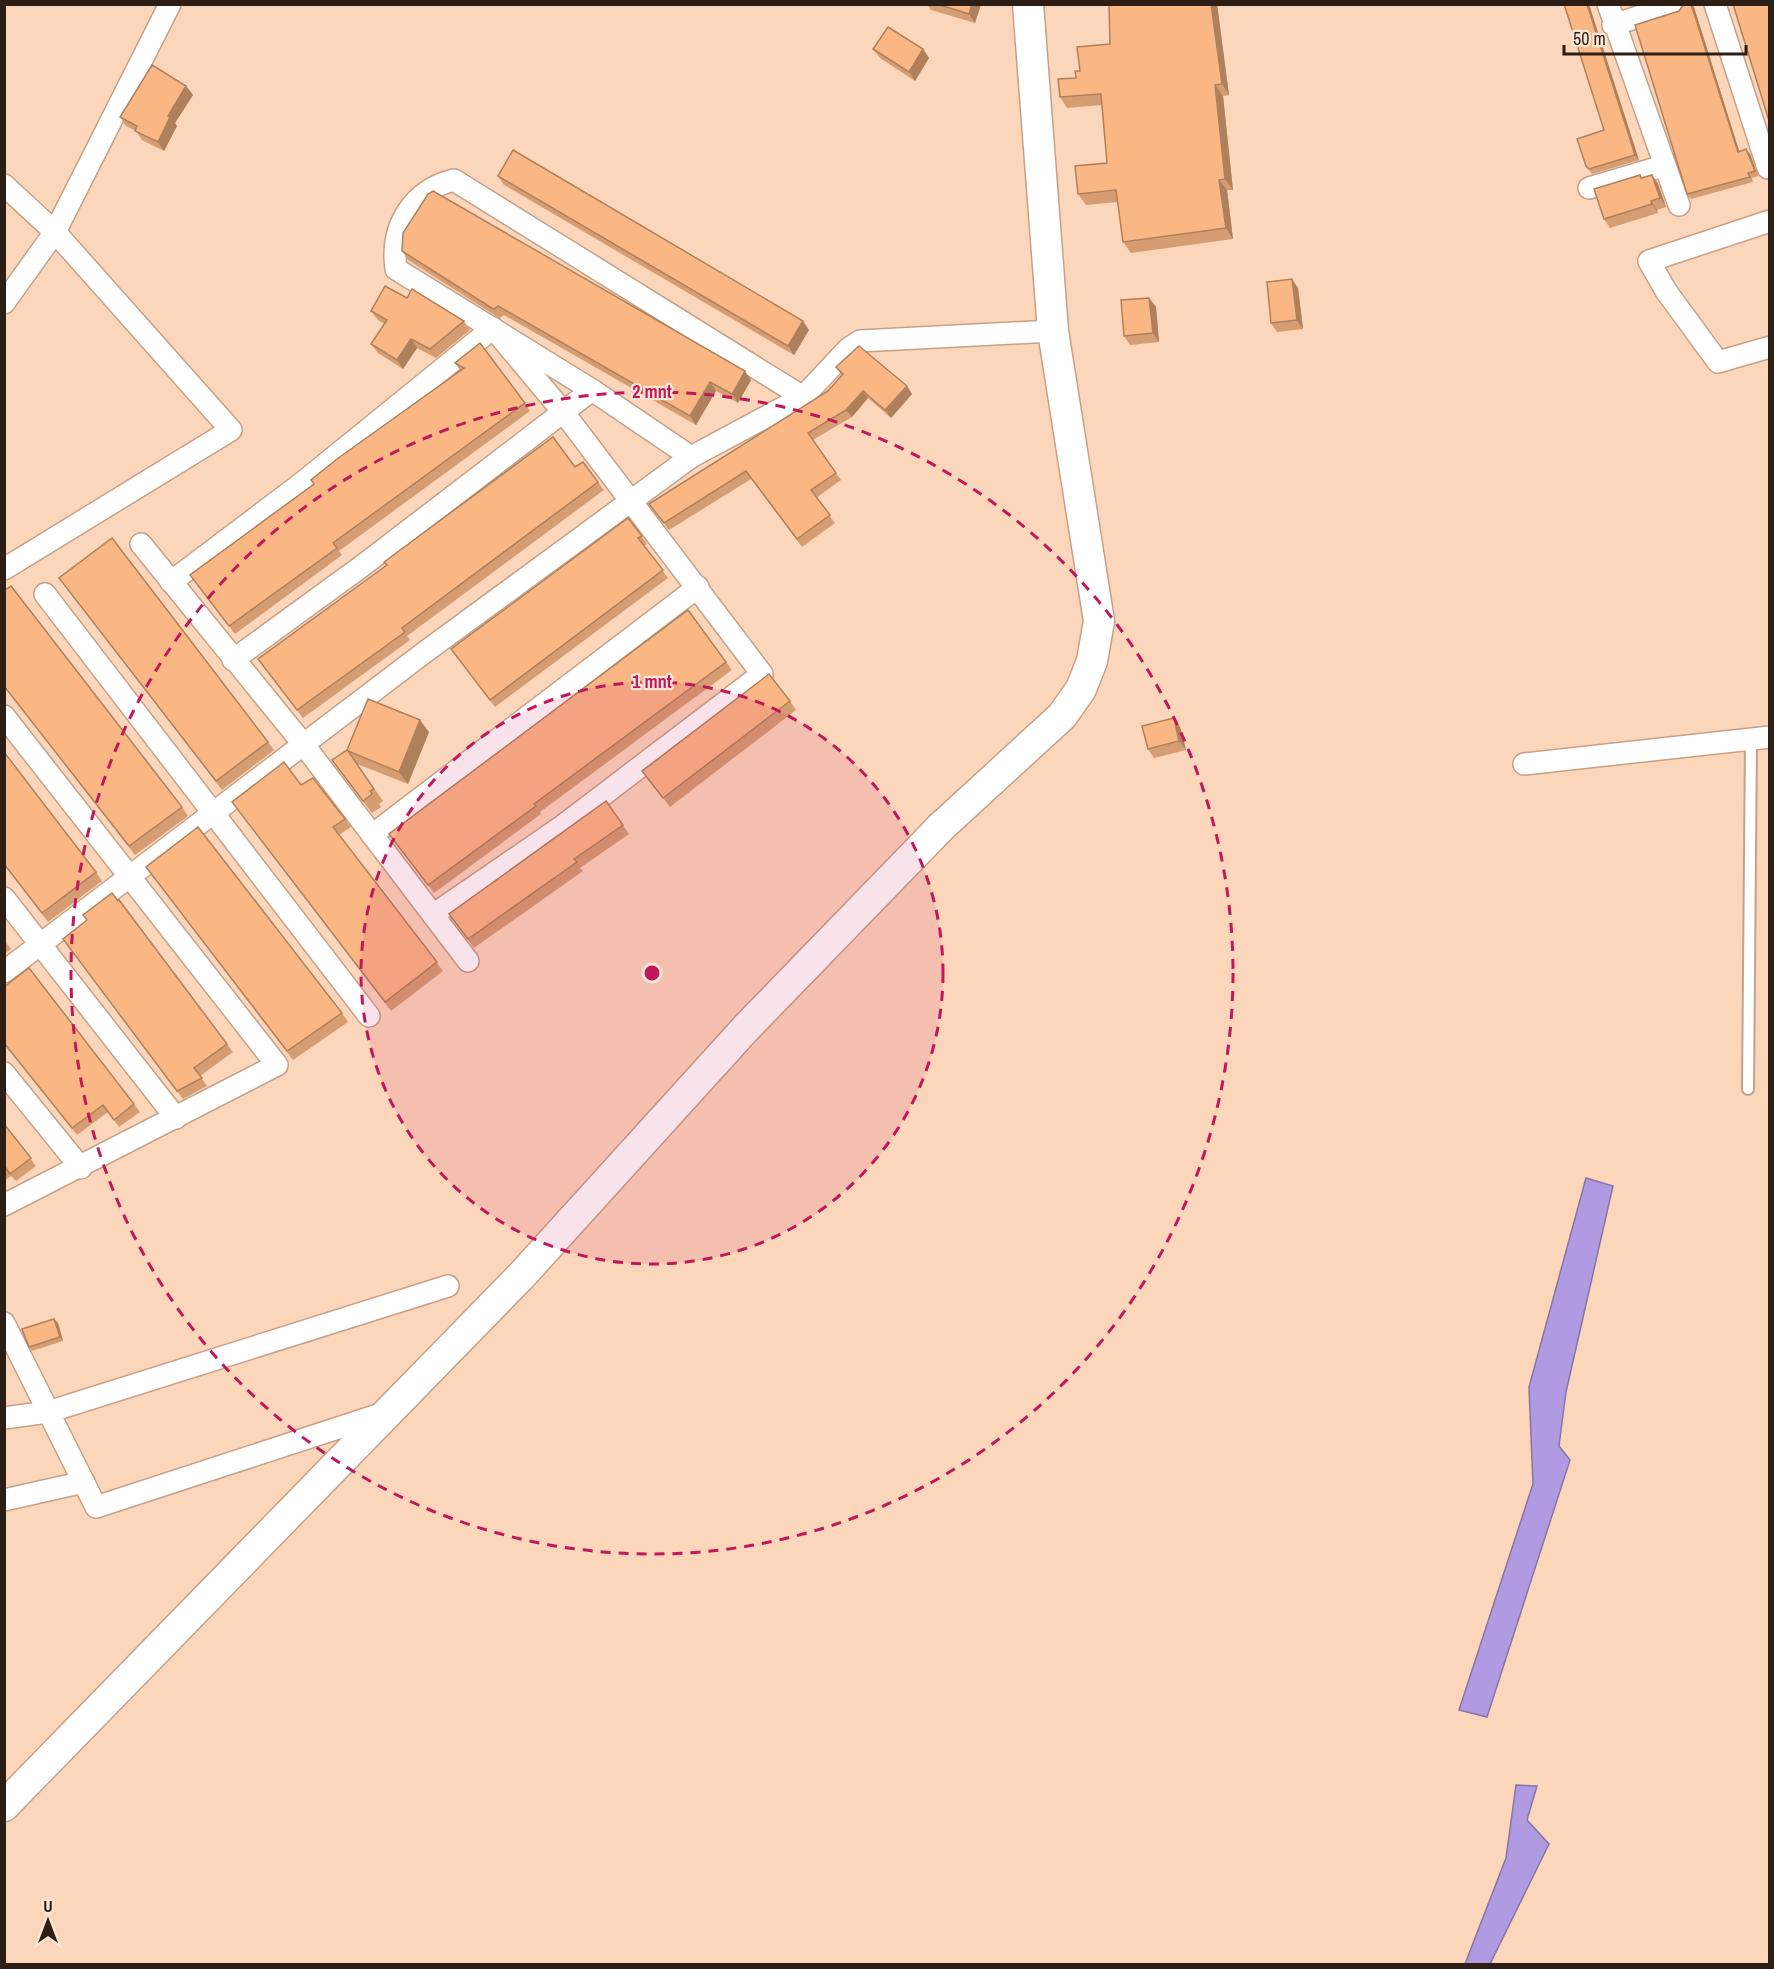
<svg xmlns="http://www.w3.org/2000/svg" width="1774" height="1969" viewBox="0 0 1774 1969" font-family="'Archivo Narrow',sans-serif">
  <style>
    .water { fill: #b09ae1; stroke: #8875a4; stroke-width: 1.5 }
    .lines { fill: none; stroke-linecap: round; stroke-linejoin: round }
    .lane-casing { stroke: #c5a187; stroke-width: 14 }
    .street-casing { stroke: #c5a187; stroke-width: 24 }
    .secondary-casing { stroke: #c5a187; stroke-width: 33 }
    .lane { stroke: #fff; stroke-width: 10 }
    .street { stroke: #fff; stroke-width: 21 }
    .secondary { stroke: #fff; stroke-width: 30 }
    .wall { fill: #d79d72 }
    .shaded-wall { fill: #af805c }
    .building { fill: #fab784; stroke: #af805c; stroke-width: 1.5 }
    .ring { fill: none; stroke: #c2185b; stroke-width: 3; stroke-dasharray: 10 8 }
    .centre { fill: #c2185b; stroke: #fde6d5; stroke-width: 3 }
    .ring-label { font-size: 18px; text-anchor: middle; font-weight: bold; fill: #c2185b; stroke: #fde6d5; stroke-width: 4.5; stroke-linejoin: round; paint-order: stroke }
  </style>
  <rect width="100%" height="100%" fill="#fbd6ba"/>
  <g class="water">
    <polygon points="1586,1178 1613,1186 1566,1392 1559,1446 1570,1460 1487,1717 1459,1710 1533,1484 1529,1387"/>
    <polygon points="1516,1785 1537,1786 1527,1820 1549,1844 1490,1964 1465,1964 1506,1858"/>
  </g>
  <g class="lines">
    <g class="lane-casing">
      <polyline id="lane" points="1748,1089 1751,737"/>
    </g>
    <g class="street-casing">
      <g id="street">
        <polyline points="1608,4 1679,205"/>
        <polyline points="1715,4 1768,168"/>
        <polyline points="1613,25 1678,4"/>
        <polyline points="4,185 55,232 231,430 4,569"/>
        <polyline points="1589,188 1663,166"/>
        <polyline points="1770,221 1649,261 1666,291 1718,362 1770,347"/>
        <polyline points="4,303 55,232 170,4"/>
        <path d="M 691,457 L 592,390 L 396,269 C 390,226 413,190 454,180 L 803,397"/>
        <polyline points="141,544 304,745 468,961"/>
        <polyline points="171,582 302,483 493,328 564,413 762,674 561,827 433,915"/>
        <polyline points="45,594 369,1016"/>
        <polyline points="233,660 362,566 592,390"/>
        <polyline points="4,716 277,1065 4,1205"/>
        <polyline points="1524,764 1770,737"/>
        <polyline points="372,835 698,587"/>
        <polyline points="4,898 176,1118"/>
        <polyline points="4,972 425,652 691,457 803,397 849,348 860,341 1053,331"/>
        <polyline points="4,1073 81,1168"/>
        <polyline points="4,1323 96,1507 384,1413"/>
        <polyline points="4,1418 48,1412 448,1286"/>
        <polyline points="4,1500 84,1482"/>
      </g>
    </g>
    <g class="secondary-casing">
      <polyline id="secondary" points="4,1806 522,1275 746,1028 941,827 1062,716 1081,689 1092,661 1099,621 1053,331 1028,4"/>
    </g>
    <use href="#lane" class="lane"/>
    <use href="#street" class="street"/>
    <use href="#secondary" class="secondary"/>
  </g>
  <g class="wall">
    <polygon points="927,4 981,4 975,23 931,10"/>
    <polygon points="1109,4 1217,4 1229,95 1223,96 1233,190 1227,190 1233,239 1131,253 1123,242 1118,202 1086,205 1078,194 1107,163 1102,105 1067,108 1060,97 1076,78 1080,71 1110,44"/>
    <polygon points="1564,4 1639,160 1592,174 1586,166 1604,130"/>
    <polygon points="1684,4 1693,4 1739,151 1750,154 1758,176 1752,178 1753,182 1691,199 1687,194 1679,11"/>
    <polygon points="873,49 923,49 929,58 915,81 880,58"/>
    <polygon points="186,86 193,95 175,123 177,126 164,151 142,140 136,131 126,126 120,117"/>
    <polygon points="1640,175 1642,178 1652,175 1658,184 1666,207 1657,210 1658,213 1610,228 1604,219"/>
    <polygon points="498,176 809,330 794,355 504,185"/>
    <polygon points="402,251 751,380 738,403 716,391 696,425 504,315 500,318 496,316 408,260"/>
    <polygon points="1298,288 1303,329 1277,332 1271,323"/>
    <polygon points="407,298 464,321 470,330 436,358 417,348 403,369 378,353 371,344 385,324 378,320 371,311"/>
    <polygon points="1149,298 1156,307 1159,342 1130,345 1124,336"/>
    <polygon points="480,343 530,411 339,551 342,555 235,634 190,575 314,484 460,370 455,363"/>
    <polygon points="836,367 912,394 891,418 868,398 852,417 813,440 841,480 816,498 835,523 802,547 751,479 669,530 649,504 828,391 842,376"/>
    <polygon points="583,462 604,490 407,636 410,640 303,718 258,659 575,467"/>
    <polygon points="628,518 647,544 643,546 668,578 495,707 457,657"/>
    <polygon points="59,578 268,742 274,750 222,790"/>
    <polygon points="4,591 182,807 188,816 135,855 4,686"/>
    <polygon points="688,610 732,670 540,812 541,814 434,893 389,834"/>
    <polygon points="790,701 796,710 670,807 642,771"/>
    <polygon points="1180,727 1186,750 1154,758 1148,749"/>
    <polygon points="429,732 408,784 357,764 383,801 379,804 381,807 372,813 332,760 347,750"/>
    <polygon points="301,785 345,819 351,827 339,835 443,971 391,1011 232,802"/>
    <polygon points="606,801 629,834 580,868 583,871 474,948 455,923"/>
    <polygon points="4,864 96,872 102,881 48,922"/>
    <polygon points="146,867 342,1013 348,1022 293,1060"/>
    <polygon points="119,900 233,1052 200,1076 207,1086 183,1099 63,939"/>
    <polygon points="4,940 11,949 4,954"/>
    <polygon points="4,987 134,1104 140,1112 119,1127 108,1112 77,1135 4,1043"/>
    <polygon points="4,1124 36,1166 16,1181 11,1176 4,1181"/>
    <polygon points="54,1319 58,1323 63,1341 32,1351 29,1347"/>
  </g>
  <g class="shaded-wall">
    <polygon points="972,4 981,4 975,23 969,14"/>
    <polygon points="1211,4 1217,4 1229,95 1222,84"/>
    <polygon points="1587,4 1589,4 1639,160 1635,155"/>
    <polygon points="1691,4 1693,4 1741,157 1738,152"/>
    <polygon points="923,49 929,58 915,81 909,72"/>
    <polygon points="1215,85 1223,96 1233,190 1225,179"/>
    <polygon points="186,86 193,95 175,123 177,126 164,151 158,142 168,116"/>
    <polygon points="1746,149 1750,154 1758,176 1755,171"/>
    <polygon points="1652,175 1658,184 1666,207 1660,198"/>
    <polygon points="1219,180 1227,190 1233,239 1226,228"/>
    <polygon points="1651,201 1657,210 1658,213 1652,204"/>
    <polygon points="1292,279 1298,288 1303,329 1297,320"/>
    <polygon points="1149,298 1156,307 1159,342 1153,333"/>
    <polygon points="803,321 809,330 794,355 788,346"/>
    <polygon points="411,339 417,348 403,369 397,360"/>
    <polygon points="745,371 751,380 738,403 732,394"/>
    <polygon points="710,382 716,391 696,425 690,416"/>
    <polygon points="907,386 912,394 891,418 885,410"/>
    <polygon points="863,391 868,398 852,417 846,410"/>
    <polygon points="1174,718 1180,727 1186,750 1179,741"/>
    <polygon points="420,720 429,732 408,784 399,772"/>
    <polygon points="54,1319 58,1323 63,1341 60,1337"/>
  </g>
  <g class="building">
    <polygon points="937,4 972,4 969,14"/>
    <polygon points="1109,4 1211,4 1222,84 1215,85 1225,179 1219,180 1226,228 1123,242 1116,190 1078,194 1075,166 1107,163 1101,94 1060,97 1058,79 1076,78 1075,71 1080,71 1077,47 1110,44"/>
    <polygon points="1564,4 1587,4 1635,155 1589,169 1586,166 1577,139 1604,130"/>
    <polygon points="1684,4 1691,4 1738,152 1746,149 1755,171 1748,173 1750,177 1687,194 1635,25 1679,11"/>
    <polygon points="1733,4 1770,4 1770,124"/>
    <polygon points="888,27 923,49 909,72 873,49"/>
    <polygon points="152,65 186,86 168,116 170,117 158,142 135,131 137,126 120,117"/>
    <polygon points="513,150 803,321 788,346 498,176"/>
    <polygon points="1640,175 1641,178 1652,175 1660,198 1651,201 1652,204 1604,219 1594,189"/>
    <polygon points="433,191 745,371 732,394 710,382 690,416 498,306 494,309 490,307 402,251 403,233 428,194"/>
    <polygon points="1292,279 1297,320 1271,323 1267,282"/>
    <polygon points="385,286 407,298 412,289 464,321 430,349 411,339 397,360 371,344 387,320 371,311"/>
    <polygon points="1149,298 1153,333 1124,336 1121,300"/>
    <polygon points="480,343 525,403 333,543 337,548 229,626 190,575 314,484 311,480 337,459 464,368 455,363"/>
    <polygon points="859,346 907,386 885,410 863,391 846,410 808,433 836,473 811,490 830,515 797,539 746,471 664,523 649,504 828,391 843,374 836,367"/>
    <polygon points="553,437 575,467 583,462 598,482 402,628 405,632 297,710 258,659 387,565 384,562"/>
    <polygon points="628,518 642,536 638,538 663,570 490,700 451,649"/>
    <polygon points="112,538 268,742 216,781 59,578"/>
    <polygon points="11,586 182,807 129,846 4,686 4,591"/>
    <polygon points="688,610 726,662 534,804 536,806 428,885 389,834"/>
    <polygon points="769,674 790,701 663,798 642,771"/>
    <polygon points="368,699 420,720 399,772 348,751 374,789 370,791 372,794 363,801 332,760 347,750"/>
    <polygon points="1174,718 1179,741 1148,749 1142,726"/>
    <polygon points="4,752 96,872 42,913 4,864"/>
    <polygon points="284,762 301,785 313,778 345,819 333,827 437,962 385,1002 232,802"/>
    <polygon points="606,801 623,825 574,859 577,862 468,939 449,914"/>
    <polygon points="198,827 342,1013 287,1051 146,867"/>
    <polygon points="112,893 118,901 119,900 227,1044 194,1068 202,1078 177,1091 63,939 87,920 83,915"/>
    <polygon points="29,968 134,1104 114,1120 103,1105 72,1128 4,1043 4,987"/>
    <polygon points="4,1124 31,1158 10,1174 6,1168 4,1169"/>
    <polygon points="54,1319 60,1337 29,1347 22,1329"/>
  </g>
  <circle cx="652" cy="973" r="291" fill="#c2185b" fill-opacity=".12"/>
  <g class="ring">
    <circle cx="652" cy="973" r="291"/>
    <circle cx="652" cy="973" r="581"/>
  </g>
  <circle cx="652" cy="973" r="9" class="centre"/>
  <g class="ring-label">
    <text x="652" y="398">2 mnt</text>
    <text x="652" y="688">1 mnt</text>
  </g>
  <rect width="1774" height="1969" fill="none" stroke="#2c1e14" stroke-width="12"/>
  <g transform="translate(48 1921)" stroke="#fde6d5" stroke-width="4.5" paint-order="stroke">
  <path d="M0-4.5L10 22L0 15L-10 22Z" fill="#2c1e14"/>
  <text y="-9" font-size="16" font-weight="bold" text-anchor="middle" fill="#2c1e14">U</text>
  </g>
  <path d="M1564 45v9h182v-9" fill="none" stroke="#2c1e14" stroke-width="3"/>
  <text x="1573" y="45" font-size="18" fill="#2c1e14" stroke="#fde6d5" stroke-width="4.5" paint-order="stroke">50 m</text>
</svg>
